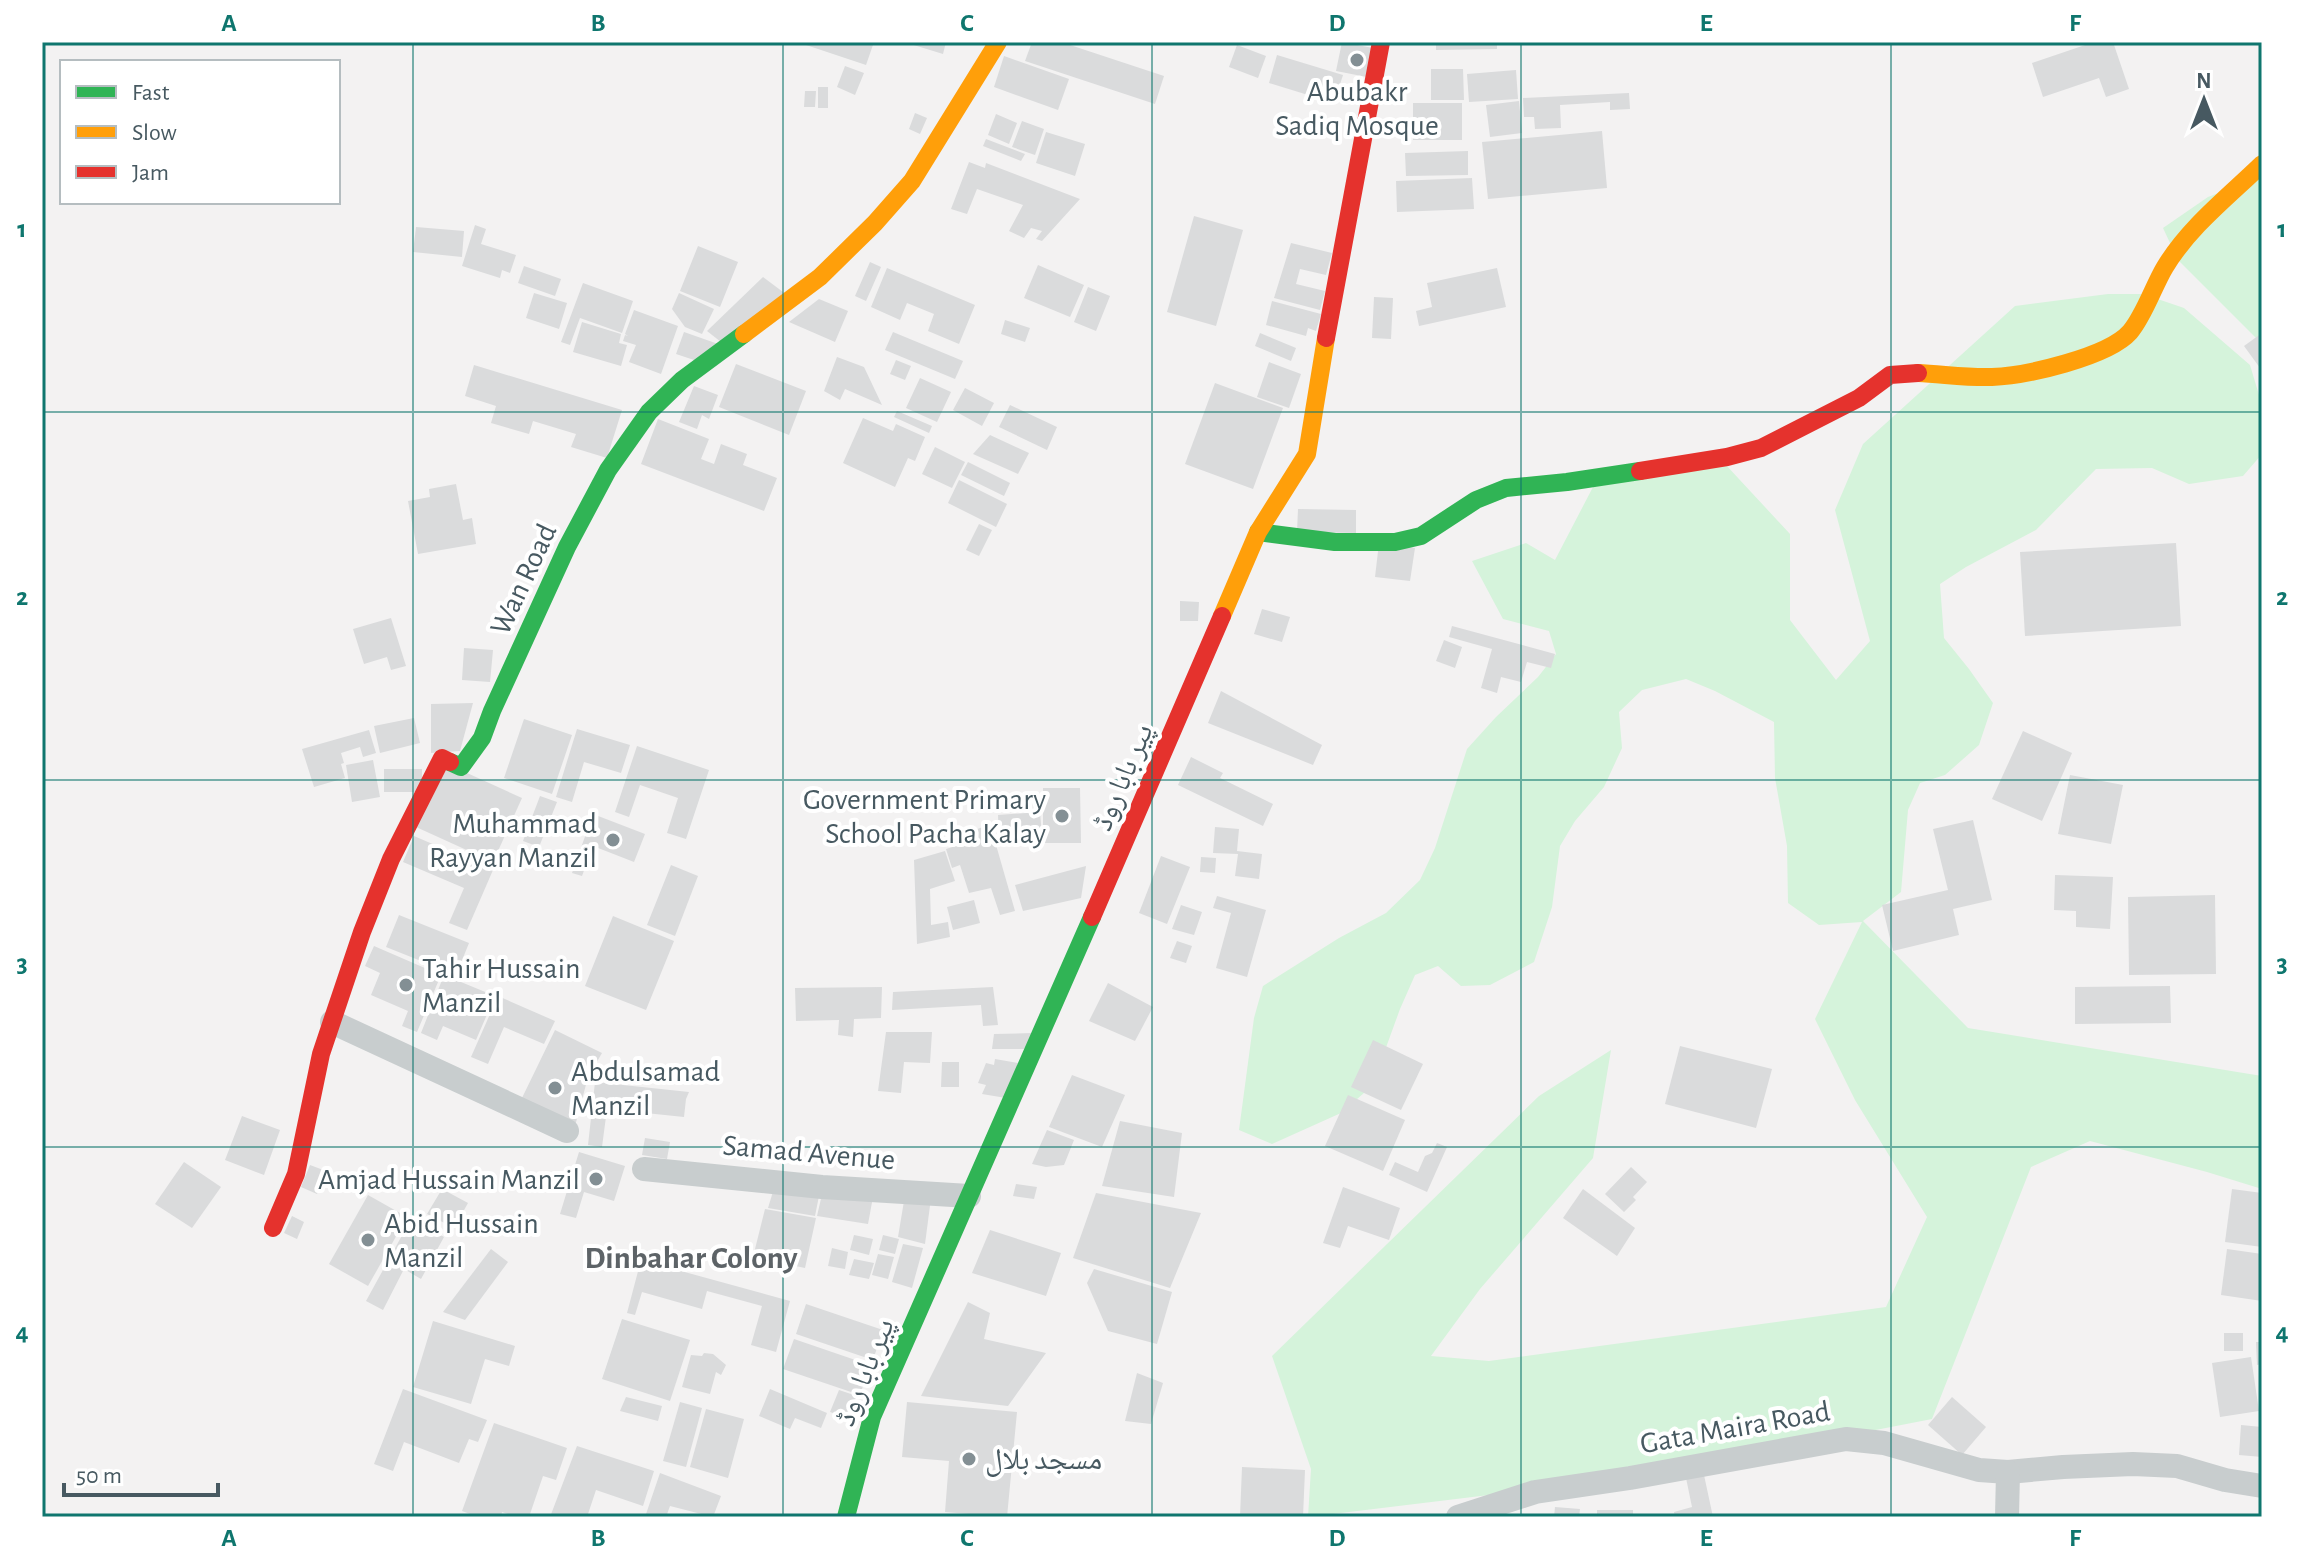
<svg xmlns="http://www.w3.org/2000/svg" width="2304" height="1559" viewBox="0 0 2304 1559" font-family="'Alegreya Sans','Noto Naskh Arabic',sans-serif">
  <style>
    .green { fill: #d5f3db }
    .building { fill: #dadbdc }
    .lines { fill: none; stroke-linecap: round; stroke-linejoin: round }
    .street { stroke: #c8cdce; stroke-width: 24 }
    .fast { stroke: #30b455; stroke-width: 18 }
    .slow { stroke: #ff9f0a; stroke-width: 18 }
    .jam { stroke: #e5322d; stroke-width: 18 }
    .grid { fill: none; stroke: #0f766e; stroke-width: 2; stroke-opacity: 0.55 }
    .poi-dot { fill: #838f94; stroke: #fff; stroke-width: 3 }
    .labels { text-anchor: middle; stroke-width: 8; stroke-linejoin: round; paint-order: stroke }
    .poi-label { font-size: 30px; fill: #475961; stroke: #fff; text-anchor: start }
    .street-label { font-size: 30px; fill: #475961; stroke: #fff }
    .neighbourhood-label { font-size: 32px; font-weight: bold; fill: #5d6367; stroke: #fff }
    .neatline { fill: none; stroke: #0f766e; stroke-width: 3 }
    .grid-label { font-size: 26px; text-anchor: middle; font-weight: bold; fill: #0f766e }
  </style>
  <rect width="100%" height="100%" fill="#f3f2f2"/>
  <g class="green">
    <polygon points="2262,176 2262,344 2178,260 2163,228 2208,197"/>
    <polygon points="2108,294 2143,294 2184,308 2250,365 2262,405 2262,454 2243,476 2189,484 2152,468 2096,469 2036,530 1966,567 1940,584 1944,638 1969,669 1993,703 1979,745 1945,775 1920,783 1908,810 1901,892 1863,921 1968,1028 2262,1076 2262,1189 2207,1172 2090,1141 2031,1167 1932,1419 1630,1478 1308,1517 1311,1469 1272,1356 1539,1096 1611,1050 1593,1158 1480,1289 1431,1356 1489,1361 1886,1307 1927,1217 1855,1100 1815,1019 1862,922 1819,925 1788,903 1787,846 1775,778 1774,722 1715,691 1686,679 1642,690 1619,712 1622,748 1604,787 1575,821 1560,846 1552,907 1534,962 1490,985 1461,986 1438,966 1415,975 1400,1009 1372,1086 1341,1113 1272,1144 1239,1130 1254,1018 1263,986 1339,938 1386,913 1420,880 1435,848 1467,749 1496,717 1538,677 1556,654 1549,631 1503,619 1472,561 1526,543 1555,560 1593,487 1726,465 1790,534 1790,620 1836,680 1870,641 1835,510 1863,444 2015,306"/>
  </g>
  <g class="building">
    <polygon points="797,42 874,42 866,65"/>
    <polygon points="904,42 946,42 943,54"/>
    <polygon points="1032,42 1061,42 1164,76 1155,104 1025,61"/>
    <polygon points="1342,42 1378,49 1372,78 1336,71"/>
    <polygon points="1436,42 1497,42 1497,49 1436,50"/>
    <polygon points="2094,42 2113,42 2129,89 2106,97 2099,78 2043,97 2032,63"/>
    <polygon points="1237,45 1266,56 1258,78 1229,67"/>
    <polygon points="1277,55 1343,75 1334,103 1269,83"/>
    <polygon points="1004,56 1069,79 1058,110 994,87"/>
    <polygon points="845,66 864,73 855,95 837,87"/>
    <polygon points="1431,69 1463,69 1464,100 1431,100"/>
    <polygon points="1516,70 1518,99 1469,102 1467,74"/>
    <rect x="818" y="87" width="10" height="21"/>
    <polygon points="805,91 816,91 815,107 804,107"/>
    <polygon points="1629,93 1630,109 1610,110 1610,102 1560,105 1561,128 1535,129 1534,117 1524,117 1523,98"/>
    <polygon points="1519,101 1522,133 1490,137 1486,105"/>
    <rect x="1413" y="103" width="49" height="37"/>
    <polygon points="915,113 927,118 920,134 909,129"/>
    <polygon points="996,114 1017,123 1009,144 988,135"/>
    <polygon points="1022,121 1044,129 1035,155 1012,147"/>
    <polygon points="1602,131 1607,188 1488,199 1482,142"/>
    <polygon points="1046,132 1085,144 1075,176 1036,163"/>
    <polygon points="986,139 1025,154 1021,161 983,146"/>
    <polygon points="1468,151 1468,175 1406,176 1405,153"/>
    <polygon points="969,162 985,168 986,163 1080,199 1042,241 1036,239 1042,231 1031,228 1024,238 1009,231 1023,205 977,189 967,214 951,209"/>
    <polygon points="1472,178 1474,209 1397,212 1396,181"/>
    <polygon points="1194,216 1243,230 1216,326 1167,312"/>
    <polygon points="475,225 486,229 481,244 516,255 510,273 502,270 500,278 462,266"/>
    <polygon points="416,227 464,231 462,257 413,252"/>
    <polygon points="1291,243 1332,253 1326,275 1300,269 1296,284 1325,291 1320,310 1274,298"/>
    <polygon points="698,246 738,262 720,307 680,291"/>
    <polygon points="870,262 881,267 866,301 855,296"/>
    <polygon points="1038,265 1084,285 1070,317 1024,298"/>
    <polygon points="524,266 561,279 555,296 518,283"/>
    <polygon points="887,268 975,305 959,344 928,331 934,314 907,303 900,320 871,307"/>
    <polygon points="1497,268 1506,307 1419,326 1416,311 1432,307 1427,283"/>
    <polygon points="763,277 787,295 721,342 707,331"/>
    <polygon points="583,283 633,301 622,333 580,318 570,345 561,342"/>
    <polygon points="1088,287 1110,296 1096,331 1074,322"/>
    <polygon points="534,293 567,303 559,329 526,318"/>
    <polygon points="679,293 714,309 702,334 685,327 672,309"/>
    <polygon points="1374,297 1393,298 1391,339 1372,338"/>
    <polygon points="819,299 848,311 835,342 789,322"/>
    <polygon points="1272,301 1321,314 1316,331 1308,328 1306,336 1266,325"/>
    <polygon points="634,310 678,326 661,374 629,362 636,345 623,341 625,335 628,336 625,334"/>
    <polygon points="1005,320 1030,328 1025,342 1001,334"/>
    <polygon points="582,322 621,334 619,343 627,345 621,366 573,352"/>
    <polygon points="684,332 721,345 697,361 676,354"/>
    <polygon points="893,332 963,361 955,379 885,350"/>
    <polygon points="1260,333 1296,348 1291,361 1255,346"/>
    <polygon points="2262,333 2262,366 2260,368 2244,346"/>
    <polygon points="837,357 864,367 882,405 845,389 840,400 824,391"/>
    <polygon points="896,360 911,366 905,380 890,374"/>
    <polygon points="1269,362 1301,374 1289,408 1257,397"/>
    <polygon points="736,364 806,391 789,435 719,407"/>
    <polygon points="474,365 622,410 607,458 571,447 576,434 533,421 529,434 491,423 496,406 465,396"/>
    <polygon points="920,378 951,392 937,422 906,408"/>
    <polygon points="1215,383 1283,408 1253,489 1185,464"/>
    <polygon points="694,386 718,395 709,419 702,415 697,429 679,422"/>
    <polygon points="965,388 994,403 982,426 953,410"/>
    <polygon points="1010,405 1057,427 1047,450 999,427"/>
    <polygon points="897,411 932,426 929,433 894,417"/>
    <polygon points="863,418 893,431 896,424 925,437 915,461 908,458 895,487 843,463"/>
    <polygon points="658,419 709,439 701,459 714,464 721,444 747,454 743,465 777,478 764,511 641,464"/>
    <polygon points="990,435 1029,453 1018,474 973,454"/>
    <polygon points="935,447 965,462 952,488 922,474"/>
    <polygon points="968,462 1010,483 1004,496 961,475"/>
    <polygon points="959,480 1007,504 996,527 948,503"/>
    <polygon points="456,484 463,520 472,518 476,544 418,554 408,501 430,497 429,489"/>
    <polygon points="1298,509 1356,510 1356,533 1297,532"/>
    <polygon points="979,524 992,530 979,556 966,550"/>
    <polygon points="1379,543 1415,548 1410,581 1375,577"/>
    <polygon points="2176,543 2181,626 2025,636 2020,552"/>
    <polygon points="1180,601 1199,602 1198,621 1180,621"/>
    <polygon points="1262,609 1290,617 1282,642 1254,634"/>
    <polygon points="391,618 406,666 391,670 387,657 364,664 353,629"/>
    <polygon points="1452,626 1555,654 1551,668 1527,662 1521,682 1501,677 1497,693 1481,688 1492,649 1449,637"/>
    <polygon points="1444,640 1462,647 1455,668 1436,661"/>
    <polygon points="464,648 493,650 490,682 462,680"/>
    <polygon points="1221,691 1322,745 1313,765 1208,723"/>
    <polygon points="473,703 460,751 431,753 431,704"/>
    <polygon points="414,718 420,743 380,753 374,726"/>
    <polygon points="524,719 572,735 552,794 504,778"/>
    <polygon points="577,729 630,745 621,773 584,762 572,802 556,797"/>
    <polygon points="369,730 376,753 363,757 360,747 341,753 344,763 341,764 345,778 314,787 302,749"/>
    <polygon points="2023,731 2072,753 2042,821 1992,799"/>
    <polygon points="637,746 709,770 686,839 667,833 678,798 640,785 629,817 615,812"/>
    <polygon points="1191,757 1223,773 1220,778 1273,804 1263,826 1178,785"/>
    <polygon points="373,760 380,797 352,802 346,765"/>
    <polygon points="445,763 522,798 493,862 416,827"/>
    <rect x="384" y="769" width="38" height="23"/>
    <polygon points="2070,775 2123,785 2111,844 2058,834"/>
    <polygon points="1043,788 1080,788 1081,843 1043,843"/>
    <polygon points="540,796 557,802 539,847 523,841"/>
    <polygon points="1040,812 1042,836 999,840 998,815"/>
    <polygon points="593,814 645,834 634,862 593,846 582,876 572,873"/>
    <polygon points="1973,820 1992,900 1953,909 1959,935 1893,951 1882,905 1948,890 1933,829"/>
    <polygon points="990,824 1015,911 1000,915 991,888 969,893 960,865 952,868 946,849 962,844 960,836"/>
    <polygon points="1215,827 1239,829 1237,851 1262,854 1259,879 1235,876 1238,854 1213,853"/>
    <polygon points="414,836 493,870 467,930 449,923 464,888 403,862"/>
    <polygon points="945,851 955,881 930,889 931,925 948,922 950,937 917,944 914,860"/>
    <polygon points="1161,856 1190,867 1167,924 1139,913"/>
    <polygon points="1201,857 1216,858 1215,873 1200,872"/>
    <polygon points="671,865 698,876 675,936 647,925"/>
    <polygon points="1086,866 1081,898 1023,911 1015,885"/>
    <polygon points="2055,875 2113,877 2110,929 2076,927 2076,911 2054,910"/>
    <polygon points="2215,895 2216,974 2129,975 2128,897"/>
    <polygon points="1217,896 1266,910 1247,977 1216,968 1231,913 1213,908"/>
    <polygon points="974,900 980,923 953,930 947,907"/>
    <polygon points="1181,905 1202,912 1194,935 1172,929"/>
    <polygon points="399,915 469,943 456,975 386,947"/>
    <polygon points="613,916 674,941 646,1010 585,986"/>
    <polygon points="1177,941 1192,946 1186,963 1170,958"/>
    <polygon points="374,946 441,975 417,1032 402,1026 408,1011 371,995 380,973 365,966"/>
    <polygon points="444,975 495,996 476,1040 443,1026 437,1040 421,1033"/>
    <polygon points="1108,983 1153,1007 1135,1041 1089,1021"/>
    <polygon points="2170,986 2171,1023 2075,1024 2075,987"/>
    <polygon points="882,987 881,1018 854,1019 853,1037 838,1035 839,1020 796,1021 795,988"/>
    <polygon points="993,987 998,1025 983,1026 981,1005 892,1010 893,992"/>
    <polygon points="498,996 555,1021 544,1044 504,1027 488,1064 471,1057"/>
    <polygon points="555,1030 602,1053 588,1077 575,1126 521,1100"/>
    <polygon points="886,1032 932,1032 930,1063 904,1062 901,1093 878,1091"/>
    <polygon points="1033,1033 1024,1049 992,1049 994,1034"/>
    <polygon points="1373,1040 1423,1064 1401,1110 1351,1087"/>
    <polygon points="1680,1046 1772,1069 1756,1128 1665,1104"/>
    <polygon points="995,1059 1018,1063 1006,1098 982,1094 986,1085 978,1083 986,1063 994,1065"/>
    <polygon points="942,1062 959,1062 959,1087 941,1087"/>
    <polygon points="1072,1075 1125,1095 1102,1147 1049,1127"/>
    <polygon points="595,1082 689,1092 686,1099 684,1117 607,1109 602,1147 588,1145"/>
    <polygon points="1348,1095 1405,1120 1383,1171 1325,1146"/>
    <polygon points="242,1116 280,1130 264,1175 225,1160"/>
    <polygon points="1120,1121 1182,1133 1174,1197 1102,1186"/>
    <polygon points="1047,1130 1074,1140 1064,1165 1046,1167 1032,1164"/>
    <polygon points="645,1138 670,1142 667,1159 642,1155"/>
    <polygon points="1437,1143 1447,1147 1427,1192 1389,1175 1395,1162 1418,1172 1425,1156 1432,1153"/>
    <polygon points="579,1152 625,1166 614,1201 584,1192 576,1218 560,1214"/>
    <polygon points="184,1162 221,1187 192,1228 155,1204"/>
    <polygon points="310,1165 326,1171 317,1194 301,1187"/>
    <polygon points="1631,1167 1647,1182 1633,1197 1636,1200 1624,1212 1605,1194"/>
    <polygon points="1016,1184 1037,1187 1034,1199 1013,1196"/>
    <polygon points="775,1185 820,1191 815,1216 768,1208"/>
    <polygon points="1343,1187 1400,1208 1389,1240 1348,1226 1340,1248 1323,1243"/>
    <polygon points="442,1189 468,1203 454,1228 427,1214"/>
    <polygon points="1583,1189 1635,1228 1617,1256 1563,1218"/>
    <polygon points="2232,1189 2262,1193 2262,1247 2225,1242"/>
    <polygon points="823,1190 873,1197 868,1224 817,1216"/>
    <polygon points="1096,1193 1201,1213 1170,1288 1073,1258"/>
    <polygon points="368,1195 407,1217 368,1286 329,1264"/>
    <polygon points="905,1195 931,1198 925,1244 898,1237"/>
    <polygon points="765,1209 816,1218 805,1268 753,1257"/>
    <polygon points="292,1216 304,1222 297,1239 284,1233"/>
    <polygon points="411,1219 444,1237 421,1279 404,1269 383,1310 366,1301"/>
    <polygon points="990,1230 1061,1253 1046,1296 972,1273"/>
    <polygon points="854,1235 873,1239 869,1255 850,1250"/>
    <polygon points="883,1235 899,1239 895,1254 879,1250"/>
    <polygon points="903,1244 923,1248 912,1288 892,1282"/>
    <polygon points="832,1248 848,1252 845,1269 828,1266"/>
    <polygon points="491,1249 508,1262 465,1320 443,1312"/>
    <polygon points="2227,1249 2262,1254 2262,1301 2221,1295"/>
    <polygon points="878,1254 894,1257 888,1279 872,1275"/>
    <polygon points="854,1259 874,1263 869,1279 849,1275"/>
    <polygon points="641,1260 790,1301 776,1352 751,1345 762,1306 707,1291 702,1309 642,1292 635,1315 627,1313"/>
    <polygon points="1094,1269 1172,1292 1157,1344 1108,1331 1087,1283"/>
    <polygon points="968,1302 990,1313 984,1339 1046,1353 1008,1406 921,1396"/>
    <polygon points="806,1304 883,1330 873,1360 796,1334"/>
    <polygon points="622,1319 690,1340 670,1401 602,1379"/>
    <polygon points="433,1321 515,1346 509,1366 485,1359 471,1404 413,1387"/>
    <rect x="2224" y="1333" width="19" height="18"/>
    <polygon points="794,1339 870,1365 860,1395 783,1369"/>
    <polygon points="2256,1342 2262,1342 2262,1364 2257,1365"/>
    <polygon points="704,1353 713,1354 726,1365 721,1375 716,1372 710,1394 682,1387 691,1355 702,1356"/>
    <polygon points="2251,1357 2259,1411 2220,1417 2212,1363"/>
    <polygon points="1137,1373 1163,1383 1151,1424 1125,1421"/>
    <polygon points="403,1389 487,1420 478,1442 469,1439 459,1463 404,1442 393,1471 374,1464"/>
    <polygon points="770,1389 827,1413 821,1428 795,1418 790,1429 759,1416"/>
    <polygon points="839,1390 857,1396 848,1418 830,1412"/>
    <polygon points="626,1397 662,1406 658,1421 620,1411"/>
    <polygon points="1952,1397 1986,1427 1962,1455 1928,1425"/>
    <polygon points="680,1402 702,1408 686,1467 663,1461"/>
    <polygon points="907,1402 1017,1412 1007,1517 969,1517 969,1514 945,1512 949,1461 902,1457"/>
    <polygon points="706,1409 744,1419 728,1478 690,1467"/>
    <polygon points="494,1423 567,1448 556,1480 543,1476 529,1517 516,1517 502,1512 501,1517 478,1517 462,1511"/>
    <polygon points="2241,1425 2262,1427 2262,1457 2239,1455"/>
    <polygon points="577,1446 654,1471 643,1506 596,1490 587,1517 550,1517"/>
    <polygon points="1242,1467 1305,1470 1303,1517 1240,1517"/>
    <polygon points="660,1473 721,1496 713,1517 670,1506 666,1517 645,1517"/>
    <polygon points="1704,1475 1713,1517 1675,1517 1674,1512 1692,1507 1686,1478"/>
    <polygon points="1555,1507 1580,1509 1579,1517 1554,1517"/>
    <rect x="1597" y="1510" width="36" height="7"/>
  </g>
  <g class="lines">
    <g class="street">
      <polyline points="332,1022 567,1131"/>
      <polyline points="644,1169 822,1187 969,1196"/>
      <polyline points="1458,1517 1535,1492 1630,1478 1846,1439 1884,1443 1979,1470 2008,1472 2063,1467 2133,1464 2177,1466 2225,1480 2262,1486"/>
      <polyline points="2007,1517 2008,1472"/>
    </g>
    <g class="fast">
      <polyline points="1258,532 1335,542 1395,542 1421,536 1476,500 1506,488 1567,482 1640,471"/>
      <polyline points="450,762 461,767 482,738 492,711 567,547 608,470 649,412 682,380 744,334"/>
      <polyline points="846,1517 872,1417 1092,917"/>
    </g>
    <g class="slow">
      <polyline points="744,334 820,277 875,223 912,181 998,42"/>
      <path d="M 1918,373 C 1942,374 1968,378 1992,377 C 2025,376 2108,357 2130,332 C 2144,316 2154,285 2165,267 C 2189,227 2229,196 2262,164"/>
      <polyline points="1222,616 1258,532 1307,454 1326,338"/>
    </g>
    <g class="jam">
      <polyline points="1326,338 1381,42"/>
      <polyline points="1640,471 1727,457 1761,448 1859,398 1890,375 1918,373"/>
      <polyline points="1092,917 1222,616"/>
      <polyline points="273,1228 296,1174 321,1054 362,932 391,859 442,758 450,762"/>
    </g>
  </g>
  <path class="grid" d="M 413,42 L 413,1517M 783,42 L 783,1517M 1152,42 L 1152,1517M 1521,42 L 1521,1517M 1891,42 L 1891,1517M 42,412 L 2262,412M 42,780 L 2262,780M 42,1147 L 2262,1147"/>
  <g class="poi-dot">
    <circle cx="1357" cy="60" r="8"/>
    <circle cx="1062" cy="816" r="8"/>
    <circle cx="613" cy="840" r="8"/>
    <circle cx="406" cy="985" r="8"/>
    <circle cx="555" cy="1088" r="8"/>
    <circle cx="596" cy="1179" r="8"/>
    <circle cx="368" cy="1240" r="8"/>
    <circle cx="969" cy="1459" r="8"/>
  </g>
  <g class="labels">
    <g class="poi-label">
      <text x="1357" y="101" text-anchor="middle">Abubakr<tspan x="1357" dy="34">Sadiq Mosque</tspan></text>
      <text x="1046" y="809" text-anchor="end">Government Primary<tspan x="1046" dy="34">School Pacha Kalay</tspan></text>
      <text x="597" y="833" text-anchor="end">Muhammad<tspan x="597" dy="34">Rayyan Manzil</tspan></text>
      <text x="422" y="978">Tahir Hussain<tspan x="422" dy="34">Manzil</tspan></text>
      <text x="571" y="1081">Abdulsamad<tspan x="571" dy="34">Manzil</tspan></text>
      <text x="580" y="1189" text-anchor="end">Amjad Hussain Manzil</text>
      <text x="384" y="1233">Abid Hussain<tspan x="384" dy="34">Manzil</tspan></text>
      <text x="985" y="1469">مسجد بلال</text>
    </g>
    <g class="street-label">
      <text transform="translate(523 579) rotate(-65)" y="10">Wan Road</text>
      <text transform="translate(1122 777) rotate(-67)" y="10">پیر بابا روڈ</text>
      <text transform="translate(809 1152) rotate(5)" y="10">Samad Avenue</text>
      <text transform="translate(864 1372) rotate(-68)" y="10">پیر بابا روڈ</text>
      <text transform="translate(1735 1427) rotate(-10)" y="10">Gata Maira Road</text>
    </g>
    <g class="neighbourhood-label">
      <text x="691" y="1268">Dinbahar Colony</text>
    </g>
  </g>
  <rect width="2304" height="1559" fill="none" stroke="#ffffff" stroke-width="88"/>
  <rect x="60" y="60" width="280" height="144" fill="#ffffff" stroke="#b5bdc0" stroke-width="2"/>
  <rect x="76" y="86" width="40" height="12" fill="#30b455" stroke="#b5bdc0" stroke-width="2"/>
  <text x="132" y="100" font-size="24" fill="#475961">Fast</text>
  <rect x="76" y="126" width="40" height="12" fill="#ff9f0a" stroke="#b5bdc0" stroke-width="2"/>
  <text x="132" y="140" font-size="24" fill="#475961">Slow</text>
  <rect x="76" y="166" width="40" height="12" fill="#e5322d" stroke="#b5bdc0" stroke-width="2"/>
  <text x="132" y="180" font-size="24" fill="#475961">Jam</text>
  <g transform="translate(2204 100)" stroke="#ffffff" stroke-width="6" paint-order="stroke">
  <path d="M0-6L14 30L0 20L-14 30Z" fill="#475961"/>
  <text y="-12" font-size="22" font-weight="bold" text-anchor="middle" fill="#475961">N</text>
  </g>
  <path d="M64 1483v12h154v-12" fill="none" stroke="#475961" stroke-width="4"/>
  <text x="76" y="1483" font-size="24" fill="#475961" stroke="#ffffff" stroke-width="6" paint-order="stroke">50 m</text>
  <rect x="44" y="44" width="2216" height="1471" class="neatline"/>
  <g class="grid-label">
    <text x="229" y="31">A</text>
    <text x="598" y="31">B</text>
    <text x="967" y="31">C</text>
    <text x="1337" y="31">D</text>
    <text x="1706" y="31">E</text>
    <text x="2075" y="31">F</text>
    <text x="22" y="237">1</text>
    <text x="2282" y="237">1</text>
    <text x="22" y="605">2</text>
    <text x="2282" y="605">2</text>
    <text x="22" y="972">3</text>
    <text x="2282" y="972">3</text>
    <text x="22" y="1340">4</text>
    <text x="2282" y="1340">4</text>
    <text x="229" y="1546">A</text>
    <text x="598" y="1546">B</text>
    <text x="967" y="1546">C</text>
    <text x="1337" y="1546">D</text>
    <text x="1706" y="1546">E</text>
    <text x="2075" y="1546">F</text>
  </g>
</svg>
